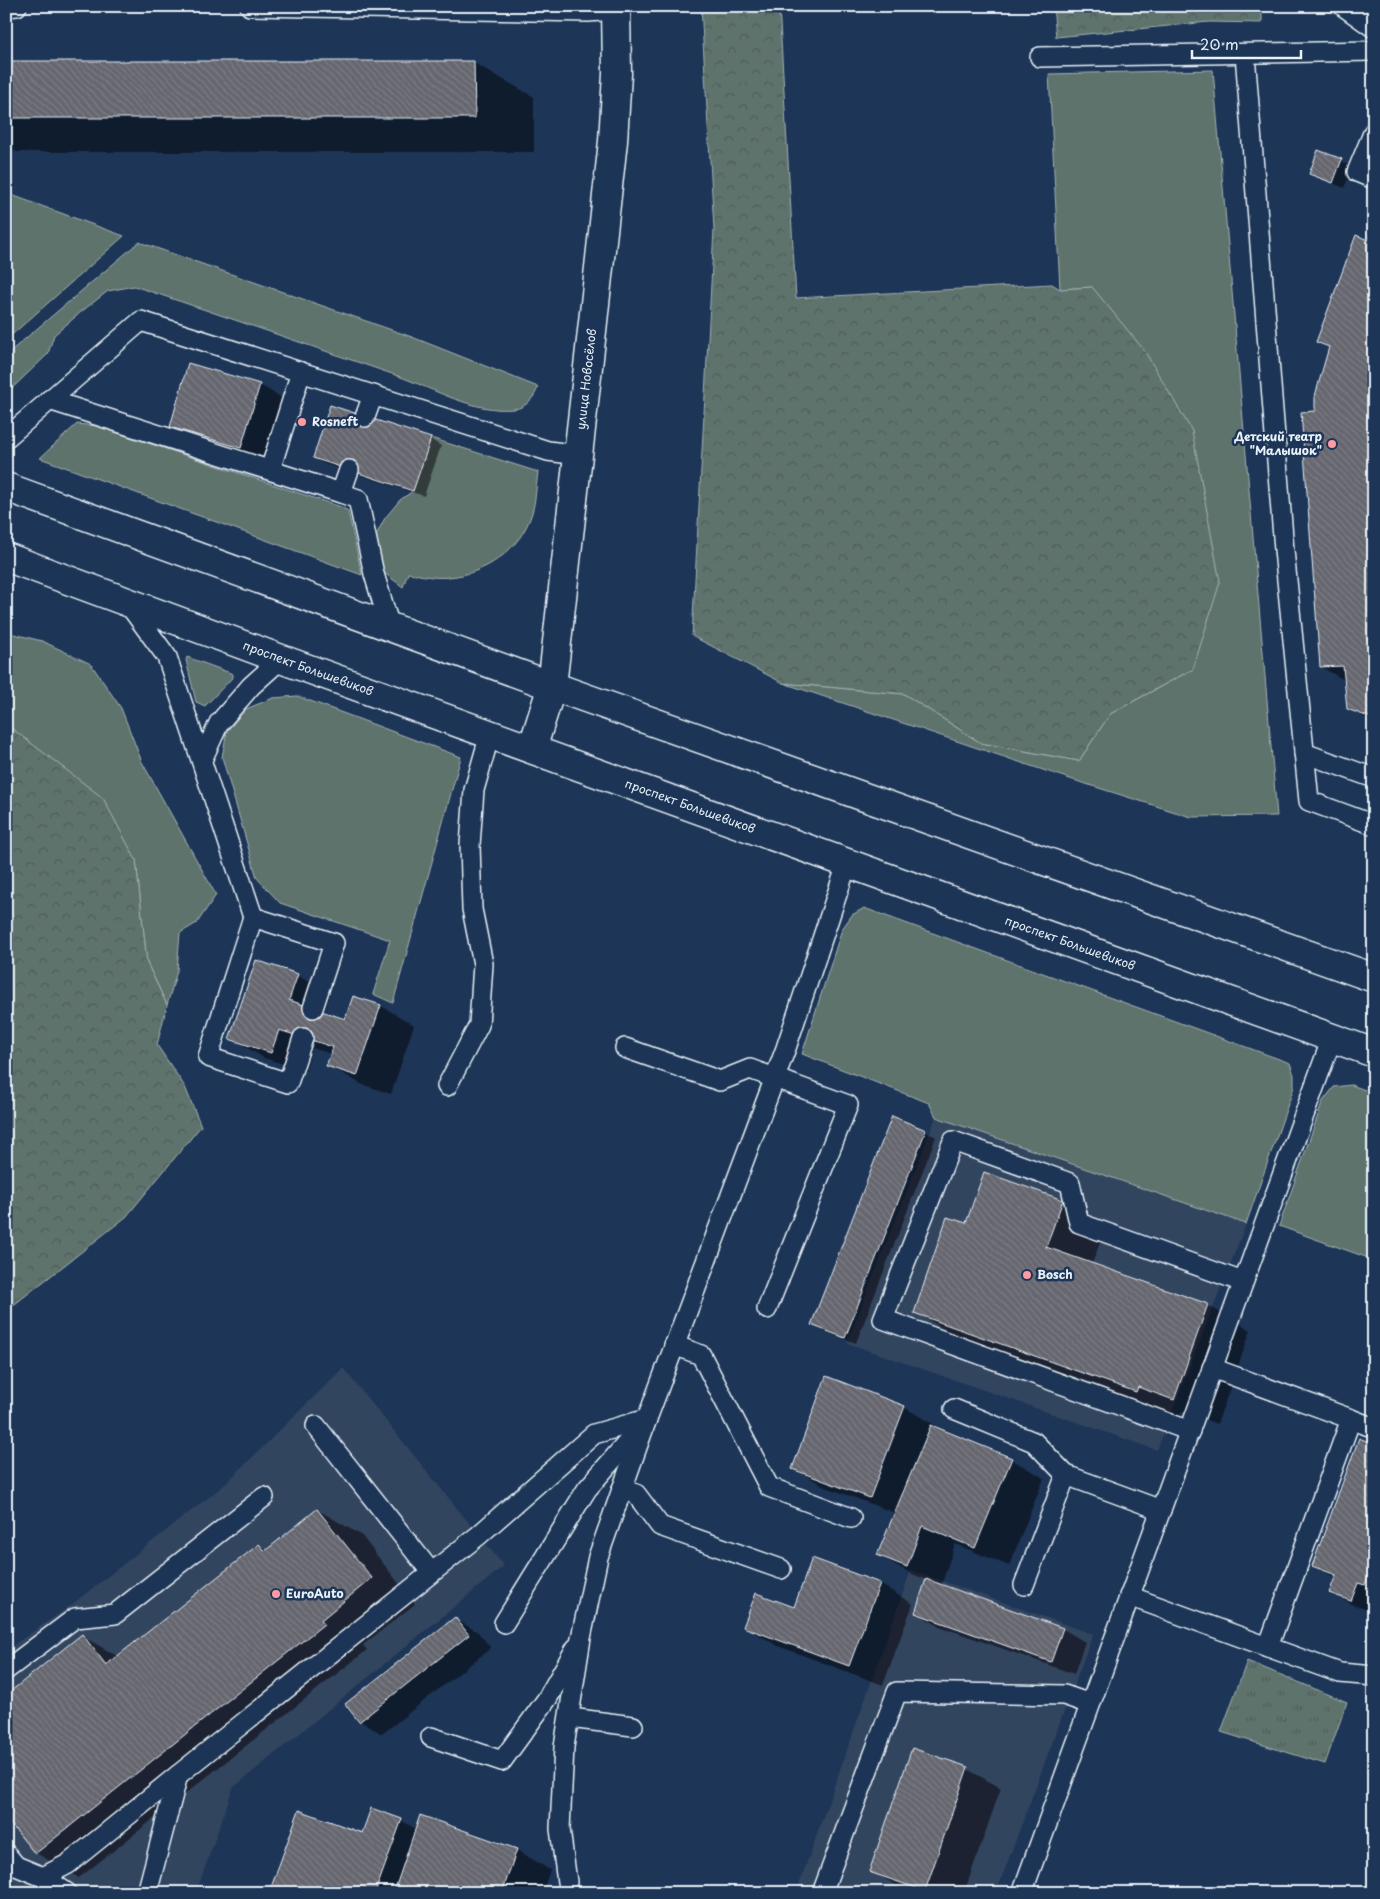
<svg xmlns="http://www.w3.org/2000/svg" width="1380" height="1899" viewBox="0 0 1380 1899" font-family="'Playpen Sans',sans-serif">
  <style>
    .built { fill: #33445e }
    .green { fill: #5f736d; stroke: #a4b2b2 }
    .forest { fill: url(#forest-crowns); stroke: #a4b2b2 }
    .park { fill: url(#park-tufts); stroke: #a4b2b2 }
    .shadow { fill: #0007 }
    .building { fill: url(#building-back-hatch); stroke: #e8f1f8 }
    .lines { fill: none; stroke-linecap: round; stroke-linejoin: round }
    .lane-casing { stroke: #e8f1f8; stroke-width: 22 }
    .street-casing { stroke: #e8f1f8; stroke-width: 31 }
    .primary-casing { stroke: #e8f1f8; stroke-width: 31 }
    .lane { stroke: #1d3557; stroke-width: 19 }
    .street { stroke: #1d3557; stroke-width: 28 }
    .primary { stroke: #1d3557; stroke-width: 28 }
    .poi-dot { fill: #ff9aa2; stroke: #1d3557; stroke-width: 2 }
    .labels { text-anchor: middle; stroke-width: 5; stroke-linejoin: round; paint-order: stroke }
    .street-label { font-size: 12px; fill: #e8f1f8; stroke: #1d3557 }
    .poi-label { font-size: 12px; font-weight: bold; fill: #e8f1f8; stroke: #1d3557; text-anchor: start }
  </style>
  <defs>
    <pattern id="forest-crowns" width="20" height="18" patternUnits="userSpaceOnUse" patternTransform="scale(1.25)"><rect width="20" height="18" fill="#5f736d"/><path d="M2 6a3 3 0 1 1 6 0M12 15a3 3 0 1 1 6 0" fill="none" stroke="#515b5a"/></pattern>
    <pattern id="park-tufts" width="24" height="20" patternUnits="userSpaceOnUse" patternTransform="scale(1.25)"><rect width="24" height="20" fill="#5f736d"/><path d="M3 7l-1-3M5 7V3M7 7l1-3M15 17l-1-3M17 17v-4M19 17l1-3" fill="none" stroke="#515b5a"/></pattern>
    <pattern id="building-back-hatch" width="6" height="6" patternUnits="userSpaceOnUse" patternTransform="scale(1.25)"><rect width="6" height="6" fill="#66666f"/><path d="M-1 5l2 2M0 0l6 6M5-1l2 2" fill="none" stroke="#7c7c84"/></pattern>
  </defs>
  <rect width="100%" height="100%" fill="#1d3557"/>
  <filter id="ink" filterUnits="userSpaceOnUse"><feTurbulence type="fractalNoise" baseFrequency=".02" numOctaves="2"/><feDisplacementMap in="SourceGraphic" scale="10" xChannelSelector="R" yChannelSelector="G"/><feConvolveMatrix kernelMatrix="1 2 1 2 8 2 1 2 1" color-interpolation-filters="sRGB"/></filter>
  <g filter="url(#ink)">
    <g class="built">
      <polygon points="936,1117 1246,1224 1157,1450 847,1343"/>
      <polygon points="343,1368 504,1566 233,1788 196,1893 6,1893 6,1650 70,1606 224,1485"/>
      <polygon points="911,1570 1093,1634 996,1893 796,1893"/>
    </g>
    <g class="green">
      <polygon points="1213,70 1277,816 1191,817 1067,778 783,683 904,694 981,743 1079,761 1110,714 1193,669 1092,287 1060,289 1049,74"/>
      <polygon points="6,193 124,236 6,340"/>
      <path d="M 139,242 L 412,337 L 538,387 C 535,397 526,408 514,409 C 474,413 434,389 398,376 C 310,346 222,315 134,286 L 108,291 L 81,312 L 54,335 L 48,354 L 6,394 L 6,355 Z"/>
      <polygon points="77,424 97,426 341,507 348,511 362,575 40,458"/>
      <path d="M 431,438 L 538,472 C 536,485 536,500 532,513 C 521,549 486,574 449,577 C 436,579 421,575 408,573 L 403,587 L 383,572 L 377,555 L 376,535 L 385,518 L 400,500 L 413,491 Z"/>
      <polygon points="6,632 42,641 91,664 121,708 142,762 216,895 197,923 180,933 177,971 167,1005 147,963 136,860 6,724"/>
      <polygon points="187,657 233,674 233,677 205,706 196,702 186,660"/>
      <polygon points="297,696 461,757 393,1003 373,994 390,940 280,903 257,878 222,757 227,731 246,709 273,698"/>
      <polygon points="864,908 1290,1063 1294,1075 1294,1087 1246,1224 936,1117 929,1103 802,1054 842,929 852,915"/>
      <polygon points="1351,1085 1374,1093 1374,1260 1279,1226 1323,1101 1334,1087"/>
    </g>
    <g class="forest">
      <polygon points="701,6 779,6 796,298 1052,284 1060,289 1092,287 1144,350 1192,431 1220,582 1193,669 1110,714 1079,761 981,743 904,694 783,683 692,636 714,229"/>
      <polygon points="1053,6 1262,6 1262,23 1209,22 1056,37"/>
      <polygon points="6,724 103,798 136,860 147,963 167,1005 157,1045 185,1087 201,1126 126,1217 6,1311"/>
    </g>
    <polygon class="park" points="1247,1661 1347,1702 1325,1764 1221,1732"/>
    <g class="shadow">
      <polygon points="6,63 474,63 534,97 534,152 17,152 6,146"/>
      <polygon points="1319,152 1353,167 1344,188 1310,173"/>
      <polygon points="1374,227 1374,723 1348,708 1346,681 1321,667 1317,412 1330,348 1318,342"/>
      <polygon points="260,385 282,398 264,460 194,440 171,427"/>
      <polygon points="430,439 441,446 424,496 325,464 314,458"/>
      <polygon points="297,975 330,994 324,1013 346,1020 354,997 381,1006 414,1025 391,1094 361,1084 328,1065 332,1054 312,1048 305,1071 264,1058 231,1038"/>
      <polygon points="926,1131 936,1137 856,1343 823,1331 812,1324"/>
      <polygon points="984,1174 1063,1202 1106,1227 1092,1264 1207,1305 1251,1330 1217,1424 1182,1411 1180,1416 958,1337 915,1312 967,1225"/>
      <polygon points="904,1407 938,1427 937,1428 1011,1459 1044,1478 1009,1566 955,1544 941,1586 1063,1629 1085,1642 1074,1674 939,1626 916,1613 927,1580 912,1574 878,1555 895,1513 826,1487 793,1468"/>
      <polygon points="1374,1445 1374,1612 1353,1605 1331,1592 1336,1578 1314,1566"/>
      <polygon points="318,1510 361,1535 415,1604 363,1645 367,1650 79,1878 36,1853 82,1636 119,1657 259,1545 268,1550"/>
      <polygon points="813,1560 880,1584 913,1604 883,1685 778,1646 745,1627 795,1609"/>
      <polygon points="455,1619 478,1632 491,1648 382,1734 360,1721"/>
      <polygon points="913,1750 967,1769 1001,1788 964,1893 910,1893 871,1871"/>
      <polygon points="372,1810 402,1821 416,1829 517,1850 550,1870 542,1893 270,1893 363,1834"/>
    </g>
    <g class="building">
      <polygon points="6,61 474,61 475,118 6,118"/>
      <polygon points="1318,150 1342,159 1333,183 1309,174"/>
      <polygon points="1374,224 1374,719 1347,709 1343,666 1320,667 1301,412 1315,411 1315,396 1329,347 1316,342 1356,235 1368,240"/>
      <polygon points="188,363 260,384 241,448 170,427"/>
      <polygon points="330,405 431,438 413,491 313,458"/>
      <polygon points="256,960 298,974 289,1000 345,1019 353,996 381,1005 357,1076 326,1066 333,1047 279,1030 271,1053 229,1039"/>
      <polygon points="892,1116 926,1130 845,1338 811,1325"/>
      <polygon points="984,1172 1063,1200 1046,1247 1208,1304 1174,1400 1138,1387 1136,1392 914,1313 947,1217 966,1223"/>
      <polygon points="826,1376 905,1406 870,1498 792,1469"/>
      <polygon points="931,1425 1012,1458 975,1548 922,1526 907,1567 877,1555"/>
      <polygon points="1359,1438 1374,1444 1374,1569 1371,1569 1365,1585 1358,1583 1351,1601 1329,1593 1336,1575 1312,1566"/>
      <polygon points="317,1509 372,1578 321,1620 324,1624 35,1854 6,1818 6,1695 82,1634 106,1665 259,1544 265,1551"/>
      <polygon points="812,1558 880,1583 849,1666 743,1627 756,1593 794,1607"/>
      <polygon points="926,1579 1063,1628 1051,1662 915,1613"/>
      <polygon points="455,1617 469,1635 359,1722 345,1704"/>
      <polygon points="912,1748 968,1767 925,1891 869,1872"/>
      <polygon points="371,1808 402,1819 375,1893 269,1893 299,1810 362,1833"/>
      <polygon points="420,1815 517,1849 502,1893 406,1893 395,1889"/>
    </g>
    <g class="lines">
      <g class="lane-casing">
        <g id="lane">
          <polyline points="250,6 588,12 616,10"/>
          <polyline points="1343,6 1374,28"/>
          <polyline points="6,7 17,6"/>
          <polyline points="1245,54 1284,550 1309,801 1374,825"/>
          <polyline points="1040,57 1374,51"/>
          <polyline points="1374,131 1357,172 1374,179"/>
          <polyline points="49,400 341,493"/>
          <polyline points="365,417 373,395"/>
          <polyline points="6,438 141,321 548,451 578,455"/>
          <polyline points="270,470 301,372"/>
          <polyline points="349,470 341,493 358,499 374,574 390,627"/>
          <polyline points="126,601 167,657 253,917"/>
          <polyline points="1304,753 1374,778"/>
          <polyline points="202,760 219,723 251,686 281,659"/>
          <polyline points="303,1038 288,1083 208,1057 253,917 334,943 313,1008"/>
          <polyline points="625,1048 720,1081 750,1069 848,1105 767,1309"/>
          <polyline points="447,1086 479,1025 483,964 472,909 470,845 474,790 490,734"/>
          <polyline points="674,1345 701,1355 769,1487 851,1518"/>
          <polyline points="954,1409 1034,1442 1066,1475 1161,1510"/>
          <polyline points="1351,1419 1374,1428"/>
          <polyline points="316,1426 431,1572"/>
          <polyline points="1190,1431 883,1319 953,1141 1070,1183 1079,1223 1243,1282"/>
          <polyline points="622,1489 636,1494 660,1526 781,1569"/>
          <polyline points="1024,1585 1066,1475"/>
          <polyline points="1129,1596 1268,1647 1351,1419 1212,1368"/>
          <polyline points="504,1623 587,1489 640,1428"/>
          <polyline points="1268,1647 1340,1673 1374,1676"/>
          <polyline points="6,1670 75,1618 115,1614 264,1497"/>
          <polyline points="570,1718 633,1726"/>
          <polyline points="431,1737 502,1761 547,1699 576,1648"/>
          <polyline points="6,1854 16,1866 43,1877 67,1893"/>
          <polyline points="43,1877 68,1864 178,1775"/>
          <polyline points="567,1882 560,1829 564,1747 581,1638 598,1557 647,1419"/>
          <polyline points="147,1893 178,1775 479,1535 594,1434 647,1419 786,1048 847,864"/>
          <polyline points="822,1893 897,1692 1064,1695 1090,1704"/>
          <polyline points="1022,1893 1332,1038"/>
        </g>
      </g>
      <g class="street-casing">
        <g id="street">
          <path id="s1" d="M 532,749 L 552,686 L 589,358 L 613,141 L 617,74 L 616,6"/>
        </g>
      </g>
      <g class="primary-casing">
        <g id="primary">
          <polyline points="6,487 552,686 1374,978"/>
          <path id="s2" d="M 6,557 L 281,659 L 1374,1053"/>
        </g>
      </g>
      <use href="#lane" class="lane"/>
      <use href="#street" class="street"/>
      <use href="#primary" class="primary"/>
    </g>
  </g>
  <g class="poi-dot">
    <circle cx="302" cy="422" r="5"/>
    <circle cx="1332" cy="444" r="5"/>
    <circle cx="1027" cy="1275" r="5"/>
    <circle cx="276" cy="1594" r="5"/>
  </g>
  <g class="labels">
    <g class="street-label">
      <text dy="4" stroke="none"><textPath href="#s1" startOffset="375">улица Новосёлов</textPath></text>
      <text dy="4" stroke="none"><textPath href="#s2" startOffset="322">проспект Большевиков</textPath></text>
      <text dy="4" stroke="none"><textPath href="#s2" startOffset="728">проспект Большевиков</textPath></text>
      <text dy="4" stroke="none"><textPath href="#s2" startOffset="1132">проспект Большевиков</textPath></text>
    </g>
    <g class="poi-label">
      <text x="312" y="426">Rosneft</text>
      <text x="1322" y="441" text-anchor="end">Детский театр<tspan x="1322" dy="14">"Малышок"</tspan></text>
      <text x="1037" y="1279">Bosch</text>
      <text x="286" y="1598">EuroAuto</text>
    </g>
  </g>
  <rect width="1380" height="1899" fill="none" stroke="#1d3557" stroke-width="25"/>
  <rect x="12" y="12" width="1355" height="1874" fill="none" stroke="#e8f1f8" stroke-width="2" filter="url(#ink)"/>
  <path d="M1192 50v8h109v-8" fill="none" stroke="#e8f1f8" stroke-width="2.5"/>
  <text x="1200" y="50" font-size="15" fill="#e8f1f8" stroke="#1d3557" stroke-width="4" paint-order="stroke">20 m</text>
</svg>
